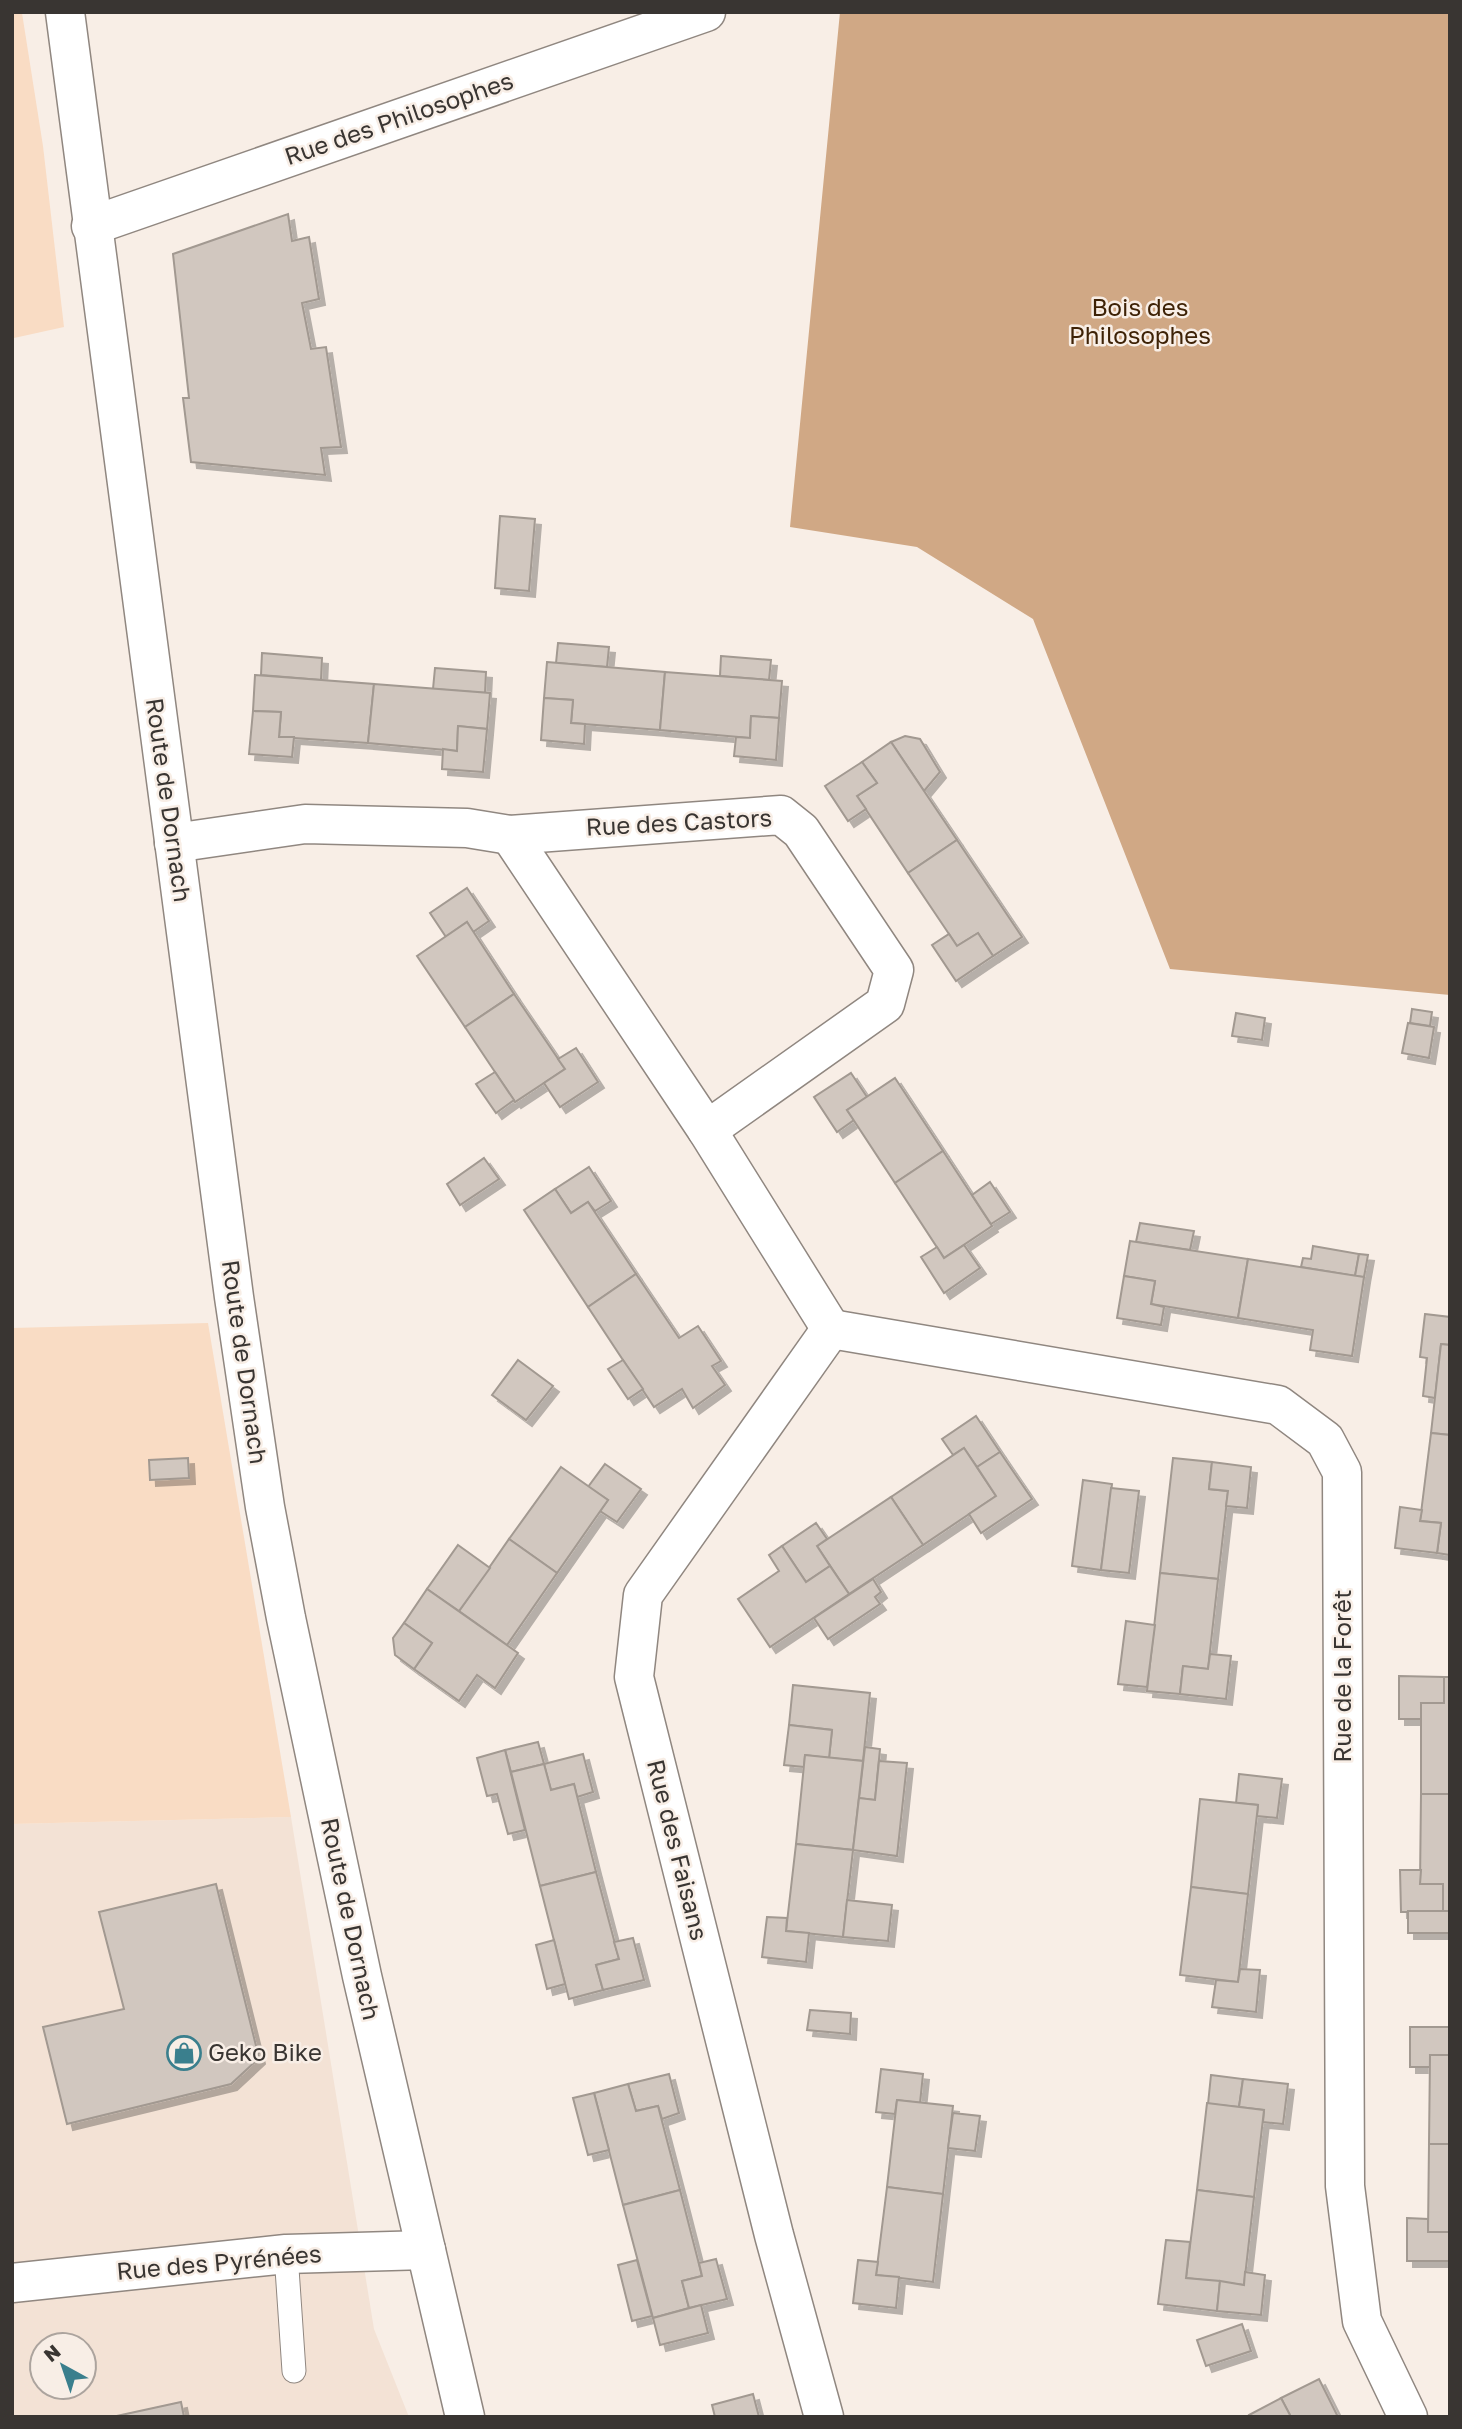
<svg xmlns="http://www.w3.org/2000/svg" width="1462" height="2429" viewBox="0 0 1462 2429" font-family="'Golos Text',sans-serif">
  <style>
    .built { fill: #f3e2d5; fill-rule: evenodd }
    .green { fill: #f9dcc4 }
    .forest { fill: #d0a885 }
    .building { fill: #d1c7bf; stroke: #a29991; stroke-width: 2; filter: url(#shadow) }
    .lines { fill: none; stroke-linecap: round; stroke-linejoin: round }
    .service-casing { stroke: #908780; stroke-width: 25 }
    .minor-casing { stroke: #908780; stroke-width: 41 }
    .secondary-casing { stroke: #908780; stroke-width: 41 }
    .service { stroke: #fff; stroke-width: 23 }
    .minor { stroke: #fff; stroke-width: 38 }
    .secondary { stroke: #fff; stroke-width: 38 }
    .labels { text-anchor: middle; stroke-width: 5; stroke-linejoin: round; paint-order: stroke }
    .street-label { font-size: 24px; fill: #393532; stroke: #f8eee6 }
    .park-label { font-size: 24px; fill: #3e2206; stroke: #f8eee6 }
    .poi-label { font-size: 24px; fill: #393532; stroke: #f8eee6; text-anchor: start }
  </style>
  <defs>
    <filter id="shadow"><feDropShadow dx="6" dy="6" stdDeviation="0" flood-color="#0004"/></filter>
  </defs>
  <rect width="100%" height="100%" fill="#f8eee6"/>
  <path class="built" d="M 291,1817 L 374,2329 L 409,2417 L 12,2417 L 12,1824 ZM 42,2345 L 84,2345 L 84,2387 L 42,2387 Z"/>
  <g class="green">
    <polygon points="12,12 22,13 43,146 64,327 14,338"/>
    <polygon points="208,1323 291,1817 12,1824 12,1328"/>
  </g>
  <polygon class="forest" points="840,12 1450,12 1450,995 1170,969 1033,619 917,547 790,527"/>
  <g class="building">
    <polygon points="288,214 292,241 309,237 319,299 302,303 311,349 326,347 341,447 321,448 325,475 191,462 183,398 189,398 173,254"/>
    <polygon points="500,516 535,519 529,591 495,588"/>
    <polygon points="558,643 609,647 607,667 556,663"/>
    <polygon points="262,653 322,658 321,680 261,675"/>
    <polygon points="721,656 771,660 769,680 720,676"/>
    <polygon points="547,662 665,672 660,730 571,723 573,700 544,698"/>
    <polygon points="435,668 486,672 485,693 433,689"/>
    <polygon points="665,672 782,681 779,718 751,716 750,738 660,730"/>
    <polygon points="255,675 374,684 368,743 279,737 281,712 253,711"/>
    <polygon points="374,684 490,693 487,729 458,726 457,751 368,743"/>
    <polygon points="544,698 573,700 571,723 585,724 584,744 541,740"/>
    <polygon points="253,711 281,712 279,737 294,737 292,757 249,754"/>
    <polygon points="751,716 779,718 776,760 734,756 736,737 750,738"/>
    <polygon points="458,726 487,729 483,772 442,769 443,749 457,751"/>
    <polygon points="905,736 920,739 940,772 924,791 891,742"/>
    <polygon points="891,742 957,840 908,873 857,796 877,783 862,762"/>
    <polygon points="862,762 877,783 857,796 866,809 848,821 825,786"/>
    <polygon points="957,840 1022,937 993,956 978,933 957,946 908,873"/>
    <polygon points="467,888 489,921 473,932 467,922 446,937 430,913"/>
    <polygon points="467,922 514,994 465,1027 417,956"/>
    <polygon points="978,933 993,956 956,981 932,945 949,934 957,946"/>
    <polygon points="514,994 565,1069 515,1102 465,1027"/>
    <polygon points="1412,1009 1432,1012 1430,1026 1410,1023"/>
    <polygon points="1236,1013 1265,1018 1262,1040 1232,1036"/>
    <polygon points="1408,1023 1434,1027 1429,1058 1402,1053"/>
    <polygon points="576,1048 598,1082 560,1107 544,1083 565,1069 558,1059"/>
    <polygon points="495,1072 514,1100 496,1113 476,1084"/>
    <polygon points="851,1073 867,1097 847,1110 854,1120 837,1132 814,1097"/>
    <polygon points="895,1078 943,1151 895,1183 847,1110"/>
    <polygon points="943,1151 992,1226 944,1258 895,1183"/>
    <polygon points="484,1158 499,1179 460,1205 447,1184"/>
    <polygon points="589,1167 611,1201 595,1211 588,1202 571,1213 555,1189"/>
    <polygon points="990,1182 1010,1212 991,1224 972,1195"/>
    <polygon points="555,1189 571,1213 588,1202 636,1274 588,1307 524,1210"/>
    <polygon points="1140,1223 1194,1231 1190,1250 1136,1242"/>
    <polygon points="1130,1241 1248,1259 1238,1318 1151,1304 1155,1281 1124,1276"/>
    <polygon points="964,1245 980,1268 944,1293 921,1257 937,1247 944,1258"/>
    <polygon points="1313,1246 1359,1254 1355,1276 1301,1267 1303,1258 1311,1259"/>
    <polygon points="1359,1254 1368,1255 1364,1277 1355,1276"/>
    <polygon points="1248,1259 1364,1277 1352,1356 1310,1350 1313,1330 1238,1318"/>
    <polygon points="636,1274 679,1338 698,1326 721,1361 712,1366 725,1385 693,1408 682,1389 654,1407 588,1307"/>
    <polygon points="1124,1276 1155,1281 1151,1304 1164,1307 1161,1325 1117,1318"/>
    <polygon points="1425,1314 1450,1317 1450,1345 1441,1344 1435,1398 1423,1396 1427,1358 1420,1357"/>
    <polygon points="1441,1344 1450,1345 1450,1435 1431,1433"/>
    <polygon points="518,1360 553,1386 526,1420 492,1395"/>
    <polygon points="623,1360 643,1389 628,1399 608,1369"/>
    <polygon points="976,1416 1000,1452 977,1467 964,1448 953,1455 942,1439"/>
    <polygon points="1431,1433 1450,1435 1450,1555 1437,1553 1441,1523 1420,1521"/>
    <polygon points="964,1448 996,1496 923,1545 891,1497"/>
    <polygon points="1000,1452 1032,1499 981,1533 969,1514 996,1496 977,1467"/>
    <polygon points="188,1458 189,1478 150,1480 149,1460"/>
    <polygon points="1173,1458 1212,1462 1209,1489 1228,1491 1218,1579 1160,1573"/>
    <polygon points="1212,1462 1251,1467 1247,1508 1226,1506 1228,1491 1209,1489"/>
    <polygon points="605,1464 641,1489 617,1522 600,1511 608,1500 588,1487"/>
    <polygon points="561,1467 608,1500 557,1573 509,1539"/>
    <polygon points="1083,1480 1112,1484 1101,1570 1072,1566"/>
    <polygon points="1111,1488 1139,1491 1129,1573 1101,1570"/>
    <polygon points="891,1497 923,1545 849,1594 817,1546"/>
    <polygon points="1400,1507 1422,1510 1420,1521 1441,1523 1437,1553 1395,1548"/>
    <polygon points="816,1523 827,1539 817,1546 830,1566 806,1582 782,1546"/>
    <polygon points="509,1539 557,1573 507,1645 459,1611"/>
    <polygon points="458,1545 490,1568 459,1611 427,1589"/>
    <polygon points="782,1546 806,1582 830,1566 849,1594 770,1647 738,1599 779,1571 769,1555"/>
    <polygon points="1160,1573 1218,1579 1208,1669 1183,1666 1180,1694 1147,1691"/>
    <polygon points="873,1579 881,1592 875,1597 880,1604 828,1639 814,1618"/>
    <polygon points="427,1589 518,1653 495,1688 477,1675 459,1701 414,1669 432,1643 404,1623"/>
    <polygon points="1126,1621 1155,1625 1147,1687 1118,1684"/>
    <polygon points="404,1623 432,1643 414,1669 395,1655 393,1638"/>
    <polygon points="1210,1654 1231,1656 1226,1699 1180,1694 1183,1666 1208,1669"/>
    <polygon points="1399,1676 1444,1677 1444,1703 1421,1703 1422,1719 1399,1719"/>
    <polygon points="1444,1677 1450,1677 1450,1794 1421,1794 1421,1703 1444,1703"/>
    <polygon points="793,1685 870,1693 863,1761 829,1758 832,1730 789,1725"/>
    <polygon points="789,1725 832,1730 829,1758 805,1755 804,1767 784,1765"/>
    <polygon points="538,1742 544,1764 511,1772 505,1750"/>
    <polygon points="865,1747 880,1749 875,1800 859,1798"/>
    <polygon points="505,1750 525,1830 508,1834 497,1794 487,1796 477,1758"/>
    <polygon points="583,1754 593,1792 577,1797 574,1784 551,1790 544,1764"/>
    <polygon points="805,1755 863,1761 853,1850 796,1844"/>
    <polygon points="879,1761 907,1763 897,1856 853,1850 859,1798 875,1800"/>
    <polygon points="544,1764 551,1790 574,1784 596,1872 540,1886 511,1772"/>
    <polygon points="1239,1774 1282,1779 1277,1818 1257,1816 1258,1805 1236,1803"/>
    <polygon points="1421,1794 1450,1794 1450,1911 1443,1912 1443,1884 1420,1884"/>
    <polygon points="1200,1799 1258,1805 1248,1894 1191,1887"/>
    <polygon points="796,1844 853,1850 843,1937 786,1931"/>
    <polygon points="1400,1870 1421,1870 1420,1884 1443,1884 1443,1912 1401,1912"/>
    <polygon points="596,1872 619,1959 596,1965 603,1990 569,1999 540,1886"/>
    <polygon points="216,1884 259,2058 231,2084 67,2124 43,2027 124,2009 99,1912"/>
    <polygon points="1191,1887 1248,1894 1238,1982 1180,1975"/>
    <polygon points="847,1900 892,1905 888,1941 843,1937"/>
    <rect x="1408" y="1911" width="41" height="22"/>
    <polygon points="767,1917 787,1918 786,1931 809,1933 806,1962 762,1957"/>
    <polygon points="633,1938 644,1980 603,1990 596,1965 619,1959 614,1942"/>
    <polygon points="554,1940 565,1984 547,1989 536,1945"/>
    <polygon points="1240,1969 1260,1970 1256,2012 1212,2007 1216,1980 1238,1982"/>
    <polygon points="810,2010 851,2013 850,2034 807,2030"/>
    <polygon points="1410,2027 1450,2027 1450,2055 1430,2055 1431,2067 1410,2067"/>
    <polygon points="1430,2055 1450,2055 1450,2144 1429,2144"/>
    <polygon points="881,2069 923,2074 920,2103 897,2100 895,2114 876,2112"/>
    <polygon points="669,2074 679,2113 662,2119 658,2106 636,2111 628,2084"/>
    <polygon points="1211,2075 1243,2079 1239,2107 1208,2104"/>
    <polygon points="1243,2079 1288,2084 1283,2124 1263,2122 1264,2110 1239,2107"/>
    <polygon points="628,2084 636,2111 658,2106 680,2190 623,2205 594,2093"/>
    <polygon points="594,2093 609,2150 588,2155 573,2098"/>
    <polygon points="897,2100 953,2106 943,2194 887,2187"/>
    <polygon points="1207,2103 1264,2110 1254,2197 1197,2190"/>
    <polygon points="953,2113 980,2116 975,2151 948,2148"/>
    <polygon points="1429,2144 1450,2144 1450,2232 1428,2232"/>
    <polygon points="887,2187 943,2194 933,2282 876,2275"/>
    <polygon points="680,2190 702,2276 682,2281 689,2308 653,2318 623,2205"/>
    <polygon points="1197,2190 1254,2197 1244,2285 1186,2278"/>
    <polygon points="1407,2218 1428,2219 1428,2232 1450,2232 1450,2261 1407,2261"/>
    <polygon points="1166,2240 1190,2242 1186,2278 1220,2281 1217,2311 1158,2304"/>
    <polygon points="716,2259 727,2299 689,2308 682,2281 702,2276 699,2263"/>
    <polygon points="637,2260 652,2316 632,2321 618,2265"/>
    <polygon points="858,2260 878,2262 876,2275 899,2277 896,2308 853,2303"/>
    <polygon points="1245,2272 1265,2275 1261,2315 1217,2311 1220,2281 1244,2285"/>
    <polygon points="701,2305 708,2333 660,2345 653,2318"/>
    <polygon points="1242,2324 1251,2351 1206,2366 1197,2340"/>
    <polygon points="1319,2379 1338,2417 1291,2417 1281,2398"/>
    <polygon points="753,2394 759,2417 715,2417 712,2405"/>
    <polygon points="1281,2398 1291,2417 1250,2417 1249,2415"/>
    <polygon points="181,2402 184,2417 112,2417"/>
  </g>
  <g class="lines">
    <g class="service-casing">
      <polyline id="service" points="286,2254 294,2371"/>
    </g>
    <g class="minor-casing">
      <g id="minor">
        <polyline points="91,226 706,12"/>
        <polyline points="510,835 707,1130 831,1329"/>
        <polyline points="174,843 305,824 467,828 510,835 781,815 801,831 894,970 885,1004 707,1130"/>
        <polyline points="831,1329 1278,1405 1325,1440 1342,1472 1345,2186 1362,2321 1408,2417"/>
        <polyline points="12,2283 286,2254 426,2250"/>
        <polyline points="824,2417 774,2235 634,1677 643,1595 831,1329"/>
      </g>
    </g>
    <g class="secondary-casing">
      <polyline id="secondary" points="65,12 234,1297 265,1507 286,1618 362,1976 465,2417"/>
    </g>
    <use href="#service" class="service"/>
    <use href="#minor" class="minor"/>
    <use href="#secondary" class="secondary"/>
  </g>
  <defs>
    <g id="shop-ring" transform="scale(1.75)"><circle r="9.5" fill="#f8eee6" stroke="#3a7f8d" stroke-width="1.5"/><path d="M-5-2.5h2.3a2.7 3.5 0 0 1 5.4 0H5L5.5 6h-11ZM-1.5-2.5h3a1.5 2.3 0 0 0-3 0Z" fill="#3a7f8d"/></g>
  </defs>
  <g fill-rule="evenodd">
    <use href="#shop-ring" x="184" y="2053"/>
  </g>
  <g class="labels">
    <g class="street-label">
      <text transform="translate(399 119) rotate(-19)" y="8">Rue des Philosophes</text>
      <text transform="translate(168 800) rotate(82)" y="8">Route de Dornach</text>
      <text transform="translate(679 823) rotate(-3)" y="8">Rue des Castors</text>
      <text transform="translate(244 1362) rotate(82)" y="8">Route de Dornach</text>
      <text transform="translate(1343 1676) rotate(-90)" y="8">Rue de la Forêt</text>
      <text transform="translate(677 1850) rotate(76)" y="8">Rue des Faisans</text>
      <text transform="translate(350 1919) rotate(78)" y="8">Route de Dornach</text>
      <text transform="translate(219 2263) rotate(-5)" y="8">Rue des Pyrénées</text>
    </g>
    <g class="park-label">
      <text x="1140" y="316">Bois des<tspan x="1140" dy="28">Philosophes</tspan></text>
    </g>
    <g class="poi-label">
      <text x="208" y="2061">Geko Bike</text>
    </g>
  </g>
  <rect width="1462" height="2429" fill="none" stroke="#393532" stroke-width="28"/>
  <g transform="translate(63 2366) rotate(320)"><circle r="33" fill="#f8eee6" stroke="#aca49e" stroke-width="2"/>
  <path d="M0-5L12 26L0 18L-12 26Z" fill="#3a7f8d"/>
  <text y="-10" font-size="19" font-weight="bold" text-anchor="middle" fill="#393532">N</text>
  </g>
</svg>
